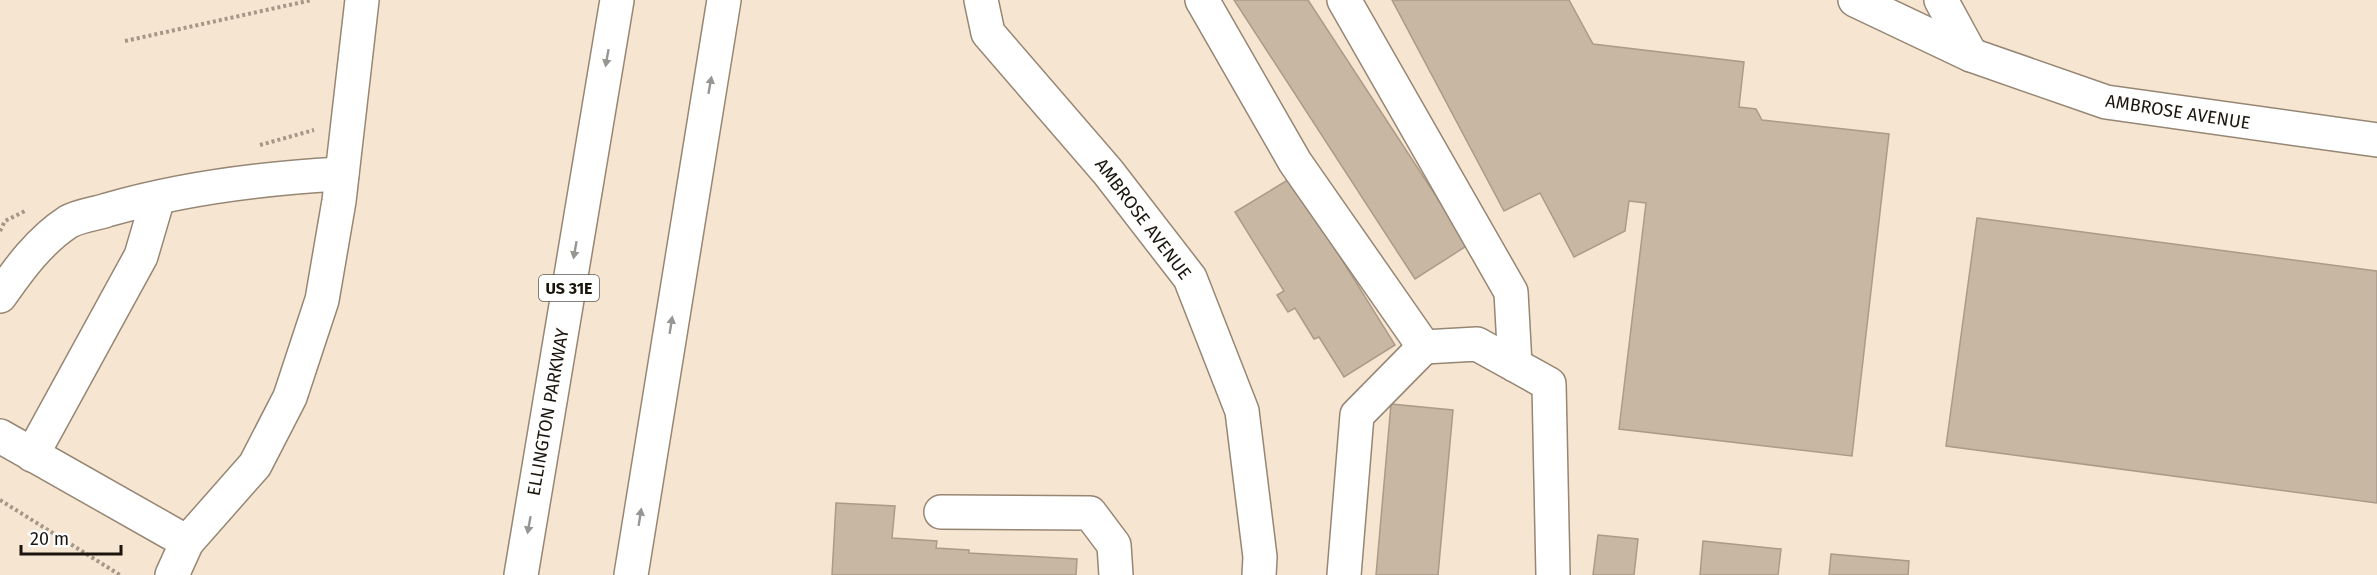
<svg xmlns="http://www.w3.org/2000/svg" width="2377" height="575" viewBox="0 0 2377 575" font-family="'Fira Sans',sans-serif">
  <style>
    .building { fill: #c7b7a3; stroke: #ab9b88; stroke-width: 1.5 }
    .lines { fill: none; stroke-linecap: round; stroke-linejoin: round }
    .minor-casing { stroke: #968674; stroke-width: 36 }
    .highway-casing { stroke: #968674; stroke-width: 36 }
    .path { stroke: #a49787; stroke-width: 4; stroke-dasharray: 3 3; stroke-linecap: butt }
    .minor { stroke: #fff; stroke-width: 33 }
    .highway { stroke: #fff; stroke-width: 33 }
    .oneway { fill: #989693 }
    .labels { text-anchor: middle; stroke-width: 4.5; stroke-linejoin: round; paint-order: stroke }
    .shield { fill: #fff; stroke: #5f5b56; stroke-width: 1.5 }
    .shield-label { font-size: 16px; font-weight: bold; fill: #1b150e }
    .street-label { font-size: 18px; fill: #1b150e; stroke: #fff }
  </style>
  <rect width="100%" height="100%" fill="#f6e5d0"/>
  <g class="building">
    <polygon points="1234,0 1308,0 1468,245 1415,279"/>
    <polygon points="1392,0 1569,0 1593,44 1744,62 1739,107 1756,109 1762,120 1889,134 1852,456 1619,429 1646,203 1629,201 1625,231 1574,257 1540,193 1504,211"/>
    <polygon points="1291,178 1395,345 1344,377 1319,337 1314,339 1295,308 1288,312 1277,295 1284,291 1235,212"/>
    <polygon points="1977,218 2377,271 2377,503 1946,446"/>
    <polygon points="1391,404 1453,410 1438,575 1376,575"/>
    <polygon points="836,503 895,506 892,538 937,541 936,548 969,550 969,553 1077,559 1076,575 832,575"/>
    <polygon points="1598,535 1638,539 1634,575 1593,575"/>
    <polygon points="1703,541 1781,549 1778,575 1700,575"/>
    <polygon points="1831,554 1909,561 1908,575 1829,575"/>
  </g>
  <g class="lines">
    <g class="minor-casing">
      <g id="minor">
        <polyline points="981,0 988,33 1108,172 1190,278 1242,411 1260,557 1259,575"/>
        <polyline points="1202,0 1295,162 1424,347 1477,344 1549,384 1553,575"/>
        <polyline points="1344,0 1511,292 1515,365"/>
        <polyline points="1855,0 1971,55 2106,102 2377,140"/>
        <polyline points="1941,0 1971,55"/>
        <path d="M 0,296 C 19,269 39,241 68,222 C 78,216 95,214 107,210 C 183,188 264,178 342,174"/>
        <polyline points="0,436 187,542"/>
        <polyline points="32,455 141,256 158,198"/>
        <polyline points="941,512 1090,513 1114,545 1116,575"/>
        <polyline points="172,575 187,542 255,465 290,397 322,300 339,201 362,0"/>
        <polyline points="1344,575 1357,415 1424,347"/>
      </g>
    </g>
    <g class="highway-casing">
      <g id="highway">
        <polyline points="521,575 617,0"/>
        <polyline points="631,575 724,0"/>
      </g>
    </g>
    <g class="path">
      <polyline points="125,41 312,0"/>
      <polyline points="260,145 314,130"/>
      <polyline points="0,231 5,221 25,211"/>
      <polyline points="0,500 120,575"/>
    </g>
    <use href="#minor" class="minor"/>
    <use href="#highway" class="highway"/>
  </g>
  <defs><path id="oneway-solid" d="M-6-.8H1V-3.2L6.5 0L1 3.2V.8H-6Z" transform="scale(1.5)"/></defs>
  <g class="oneway">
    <use href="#oneway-solid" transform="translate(607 58) rotate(100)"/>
    <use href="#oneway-solid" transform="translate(710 85) rotate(-80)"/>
    <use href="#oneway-solid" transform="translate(575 250) rotate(100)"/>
    <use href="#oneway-solid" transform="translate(671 325) rotate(-81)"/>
    <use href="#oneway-solid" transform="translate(640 517) rotate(-81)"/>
    <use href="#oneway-solid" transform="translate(529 525) rotate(100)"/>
  </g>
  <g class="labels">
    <rect class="shield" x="539" y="275" width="60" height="26" rx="4.5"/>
    <g class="shield-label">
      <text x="569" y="294">US 31E</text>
    </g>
    <g class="street-label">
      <text transform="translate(2178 112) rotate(9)" y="6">AMBROSE AVENUE</text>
      <text transform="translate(1143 219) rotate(53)" y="6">AMBROSE AVENUE</text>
      <text transform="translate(548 412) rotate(-80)" y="6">ELLINGTON PARKWAY</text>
    </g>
  </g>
  <path d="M21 545v9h100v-9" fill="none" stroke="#1b150e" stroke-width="3"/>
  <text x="30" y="545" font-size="18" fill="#1b150e" stroke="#ffffff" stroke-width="4.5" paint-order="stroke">20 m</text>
</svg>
